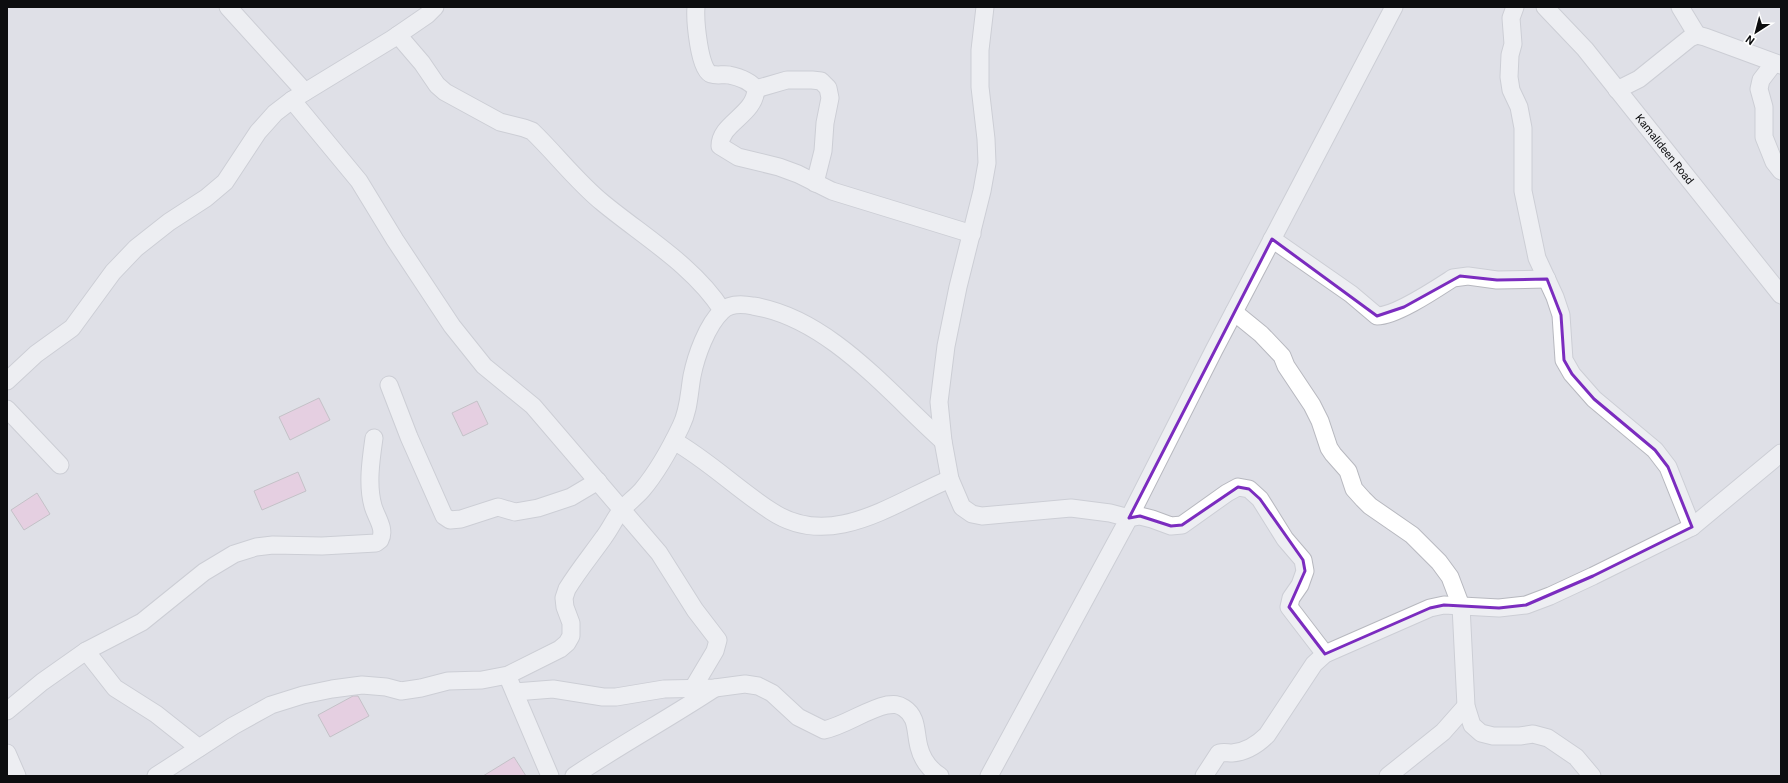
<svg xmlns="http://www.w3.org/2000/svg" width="1788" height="783" viewBox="0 0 1788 783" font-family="Roboto,sans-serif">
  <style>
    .building { fill: #eebbd9; stroke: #a29b9f }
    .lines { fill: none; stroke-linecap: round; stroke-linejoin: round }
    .minor-casing { stroke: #b7b8bf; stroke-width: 19 }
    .minor { stroke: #fff; stroke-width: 17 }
    .marked { fill: none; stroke: #7b2cbf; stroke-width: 3; stroke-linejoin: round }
    .labels { text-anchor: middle; stroke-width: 4; stroke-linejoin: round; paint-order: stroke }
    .street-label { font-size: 11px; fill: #0c0d0f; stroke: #fff }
  </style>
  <rect width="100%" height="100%" fill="#dfe0e7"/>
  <g class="building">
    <polygon points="319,398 330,420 290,440 279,417"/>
    <polygon points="477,401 488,424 463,436 452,413"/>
    <polygon points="298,472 306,491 262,510 254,491"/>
    <polygon points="37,493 50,514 24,530 11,510"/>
    <polygon points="353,696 358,696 369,716 330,737 318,715"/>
    <polygon points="514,757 526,776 483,776"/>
  </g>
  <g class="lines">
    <g class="minor-casing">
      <g id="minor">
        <polyline points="228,7 305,92"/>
        <path d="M 696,7 C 695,19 699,71 711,74 C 717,76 723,74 729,75 C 739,77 750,81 756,89 C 755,115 720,123 720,146 L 738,157 L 779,167 L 798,174 L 832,191 L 972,234"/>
        <polyline points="985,7 980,50 980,87 986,139 987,163 982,191 958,287 946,346 939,402 943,441 950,479 962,507 972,514 982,516 1071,508 1110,513 1129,518 1140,516 1152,519 1171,526 1182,525 1227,493 1238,487 1249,489 1260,499 1285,539 1303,560 1305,571 1300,585 1291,598 1289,607 1325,654"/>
        <polyline points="1515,7 1511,18 1513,44 1510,55 1509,77 1511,90 1519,107 1523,128 1523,191 1537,258 1555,297 1561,315 1564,360 1572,374 1594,399 1655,450 1668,467 1692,527"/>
        <path id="s1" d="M 1545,7 L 1585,49 L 1781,295"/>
        <polyline points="1680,7 1697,35"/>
        <path d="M 398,35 L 422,63 L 437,85 L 445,92 L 500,122 L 524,128 L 532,131 C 556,154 577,182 603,203 C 643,236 694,266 722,310"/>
        <polyline points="1774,63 1761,80 1759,89 1764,107 1764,137 1774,162 1781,171"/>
        <polyline points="756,89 787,80 812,80 821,81 828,88 830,98 825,123 823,151 815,183"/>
        <polyline points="1617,90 1639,79 1690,38 1697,35 1705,37 1781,65"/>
        <polyline points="292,100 359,181 395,240 452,326 484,366 533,406 659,553 695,610 718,640 715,651 693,688"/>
        <path d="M 1272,239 L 1351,294 L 1377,316 C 1396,316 1436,289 1453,278 L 1468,276 L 1497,280 L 1547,279"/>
        <polyline points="1234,312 1261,334 1282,356 1286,366 1312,405 1320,421 1329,448 1333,454 1348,471 1354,489 1363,499 1370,506 1412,535 1439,562 1450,577 1461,606 1466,706 1472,725 1481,733 1493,736 1520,736 1533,734 1548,738 1576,757 1592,776"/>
        <polyline points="7,381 36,354 72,328 113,272 136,248 169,222 206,198 225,182 258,132 275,113 292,100 392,39 427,15 435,7"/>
        <polyline points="389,385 409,437 444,516 450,520 461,519 498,507 515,512 538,508 571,497 598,481"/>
        <polyline points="7,409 60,465"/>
        <path d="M 674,441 C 709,461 737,489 771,511 C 831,551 893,503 950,479"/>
        <polyline points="86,651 115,688 156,714 199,748"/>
        <polyline points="510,682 550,776"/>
        <path d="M 515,692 L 553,689 L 603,697 L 616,697 L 664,689 L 715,688 L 745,684 L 758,686 L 772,693 L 798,717 L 824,730 C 846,725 865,710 887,705 C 894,704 898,704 904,708 C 918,717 915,732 919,747 C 922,759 929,769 940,776"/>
        <path d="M 7,711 L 42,682 L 86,651 L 142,622 L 204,572 L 234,554 L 256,547 L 273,545 L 322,546 L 376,543 L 380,540 C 386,529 376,517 373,506 C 367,485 371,459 374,438"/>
        <polyline points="7,753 17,776"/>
        <path d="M 156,776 L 233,726 L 271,705 L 303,695 L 332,689 L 362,685 L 386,687 L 401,691 L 421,688 L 448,681 L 482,680 L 508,675 L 560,649 L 567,643 L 571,636 L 571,623 L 565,607 L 564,598 L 567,589 C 578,571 592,554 604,537 C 610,529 614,520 620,512 C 626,504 635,498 642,490 C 658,471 670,449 681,426 C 689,410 689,393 692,376 C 696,356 707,325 722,311 C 730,303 743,304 753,306 C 829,318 888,392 943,441"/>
        <path d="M 574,776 C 620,745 668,719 715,688"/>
        <polyline points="989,776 1129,518 1214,350 1394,7"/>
        <path d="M 1204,776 L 1219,753 C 1224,752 1228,753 1232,753 C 1245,752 1258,744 1267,735 L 1314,664 L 1325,654 L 1430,608 L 1444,605 L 1499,608 L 1526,605 L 1550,596 L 1593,576 L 1692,527 L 1781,453"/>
        <polyline points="1388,776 1443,732 1466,706"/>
      </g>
    </g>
    <use href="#minor" class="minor"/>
  </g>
  <path d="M0 0H1788V783H0ZM 1272,239 L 1377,316 L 1404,307 L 1460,276 L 1497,280 L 1547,279 L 1561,315 L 1564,360 L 1572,374 L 1594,399 L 1655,450 L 1668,467 L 1692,527 L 1593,576 L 1526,605 L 1499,608 L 1444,605 L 1430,608 L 1325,654 L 1289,607 L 1305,571 L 1303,560 L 1260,499 L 1249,489 L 1238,487 L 1182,525 L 1171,526 L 1140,516 L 1129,518 Z" fill="#dfe0e7" fill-opacity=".55" fill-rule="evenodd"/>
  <path class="marked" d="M 1272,239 L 1377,316 L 1404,307 L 1460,276 L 1497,280 L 1547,279 L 1561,315 L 1564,360 L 1572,374 L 1594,399 L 1655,450 L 1668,467 L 1692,527 L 1593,576 L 1526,605 L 1499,608 L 1444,605 L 1430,608 L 1325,654 L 1289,607 L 1305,571 L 1303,560 L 1260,499 L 1249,489 L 1238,487 L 1182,525 L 1171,526 L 1140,516 L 1129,518 Z"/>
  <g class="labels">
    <g class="street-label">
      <text dy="4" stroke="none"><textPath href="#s1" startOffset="186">Kamalideen Road</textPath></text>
    </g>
  </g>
  <rect width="1788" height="783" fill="none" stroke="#0c0d0f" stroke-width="16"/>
  <g transform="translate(1756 32) rotate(216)" stroke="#ffffff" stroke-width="3" paint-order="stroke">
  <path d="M0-3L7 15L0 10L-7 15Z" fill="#0c0d0f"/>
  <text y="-6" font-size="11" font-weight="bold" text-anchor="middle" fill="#0c0d0f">N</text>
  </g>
</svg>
